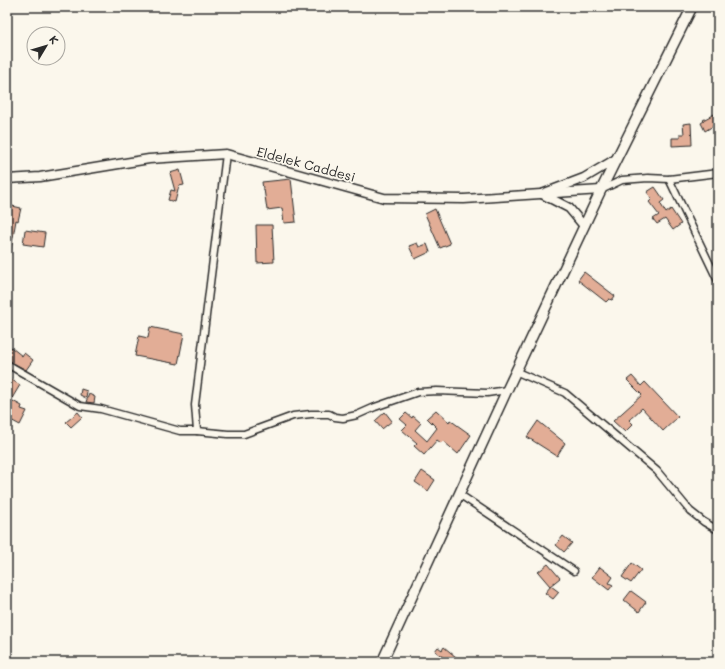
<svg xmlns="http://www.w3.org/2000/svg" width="725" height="669" viewBox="0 0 725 669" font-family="Mali,sans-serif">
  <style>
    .building { fill: #e2ad96; stroke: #2b2b2b }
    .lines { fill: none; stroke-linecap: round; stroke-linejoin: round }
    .minor-casing { stroke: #2b2b2b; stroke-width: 9 }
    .tertiary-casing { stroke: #2b2b2b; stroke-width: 11 }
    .secondary-casing { stroke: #2b2b2b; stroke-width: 12 }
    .minor { stroke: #fbf7ec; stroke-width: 6 }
    .tertiary { stroke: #fbf7ec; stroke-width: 8 }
    .secondary { stroke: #fbf7ec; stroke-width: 9 }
    .labels { text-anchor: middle; stroke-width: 3.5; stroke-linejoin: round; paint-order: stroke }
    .street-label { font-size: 13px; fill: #2b2b2b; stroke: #fbf7ec }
  </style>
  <rect width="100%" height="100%" fill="#fbf7ec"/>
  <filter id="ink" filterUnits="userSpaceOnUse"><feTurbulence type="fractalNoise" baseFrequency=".025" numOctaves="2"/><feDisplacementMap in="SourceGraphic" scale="8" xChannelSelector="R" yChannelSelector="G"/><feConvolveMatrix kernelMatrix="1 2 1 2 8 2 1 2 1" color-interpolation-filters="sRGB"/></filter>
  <g filter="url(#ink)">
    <g class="building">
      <polygon points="718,112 718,123 705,131 701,123 704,121 703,120"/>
      <polygon points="691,123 692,145 672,146 672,138 680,138 680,134 684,134 683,124"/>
      <polygon points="180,170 184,185 179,186 175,202 168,200 171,190 175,191 170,173"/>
      <polygon points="291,179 296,222 284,223 282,208 267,210 264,189 263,189 262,182"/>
      <polygon points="655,187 664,200 660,203 666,213 671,209 681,224 673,230 665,219 657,224 653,219 659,215 649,202 652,199 647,192"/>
      <polygon points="8,205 21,208 18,221 16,220 10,255 7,254"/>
      <polygon points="435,209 450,244 440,248 425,214"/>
      <polygon points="256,225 272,225 274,262 257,263"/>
      <polygon points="25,230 45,233 43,247 23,244"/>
      <polygon points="417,243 419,247 427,244 430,252 415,259 409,246"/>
      <polygon points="584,272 615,296 612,300 609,299 606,302 578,280"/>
      <polygon points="150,327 184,334 178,364 135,356 139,336 148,338"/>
      <polygon points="7,344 22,356 24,353 33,360 26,370 7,360"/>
      <polygon points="632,376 641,386 645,382 678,417 663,431 642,408 629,420 633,424 625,432 613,421 642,395 627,380"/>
      <polygon points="7,377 20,385 11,400 22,406 21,409 27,411 20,425 7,418"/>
      <polygon points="81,389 87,391 86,398 80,395"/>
      <polygon points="89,394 95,397 94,403 86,402"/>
      <polygon points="436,410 449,422 450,420 471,435 458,454 443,441 441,443 437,440 424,455 414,446 417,443 402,430 407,425 400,419 406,413 412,418 413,416 421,423 415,430 427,441 437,428 427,418"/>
      <polygon points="78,412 82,417 71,427 66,422"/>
      <polygon points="385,412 392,421 382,429 375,421"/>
      <polygon points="538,421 565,443 557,456 527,437"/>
      <polygon points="422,471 435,480 428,491 415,482"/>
      <polygon points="563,536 572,543 564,552 556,545"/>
      <polygon points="632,563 641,570 631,583 622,577"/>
      <polygon points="548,564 560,578 550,586 538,572"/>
      <polygon points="600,567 613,577 609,583 613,585 609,590 592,577"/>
      <polygon points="551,586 559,592 553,599 545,593"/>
      <polygon points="631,591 646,602 639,612 624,600"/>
      <polygon points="438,647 442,650 444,647 462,662 449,662 435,651"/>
    </g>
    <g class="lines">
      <g class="minor-casing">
        <g id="minor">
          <polyline points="226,154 195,405 197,431 228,434 244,434 293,416 311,414 329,414 335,417 343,418 357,415 375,407 418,392 437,391 487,393 507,390"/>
          <polyline points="669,179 718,281"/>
          <polyline points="601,190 622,180 648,178 669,179 718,173"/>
          <polyline points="7,364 80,406 101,409 180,431 197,431"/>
          <polyline points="515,371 565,393 657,471 690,511 704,522 718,530"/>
          <polyline points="459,494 574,571"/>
        </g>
      </g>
      <g class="tertiary-casing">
        <g id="tertiary">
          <polyline points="7,179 40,177 149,159 226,154 384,198 464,199 601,190"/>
          <polyline points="584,226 569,208 542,194 584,178 616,159"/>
        </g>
      </g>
      <g class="secondary-casing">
        <polyline id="secondary" points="382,662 507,390 601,190 692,7"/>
      </g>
      <use href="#minor" class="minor"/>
      <use href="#tertiary" class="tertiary"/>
      <use href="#secondary" class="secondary"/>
    </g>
  </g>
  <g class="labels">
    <g class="street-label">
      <text transform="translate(306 164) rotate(15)" y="5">Eldelek Caddesi</text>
    </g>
  </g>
  <rect width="725" height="669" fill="none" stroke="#fbf7ec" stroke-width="24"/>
  <rect x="12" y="12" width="701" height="645" fill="none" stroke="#2b2b2b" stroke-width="1.5" filter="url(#ink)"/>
  <g transform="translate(46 46) rotate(52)"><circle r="19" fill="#fbf7ec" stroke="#a8a59f"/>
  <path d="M0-3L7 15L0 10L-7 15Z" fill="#2b2b2b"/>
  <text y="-6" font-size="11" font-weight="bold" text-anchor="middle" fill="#2b2b2b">K</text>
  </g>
</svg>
